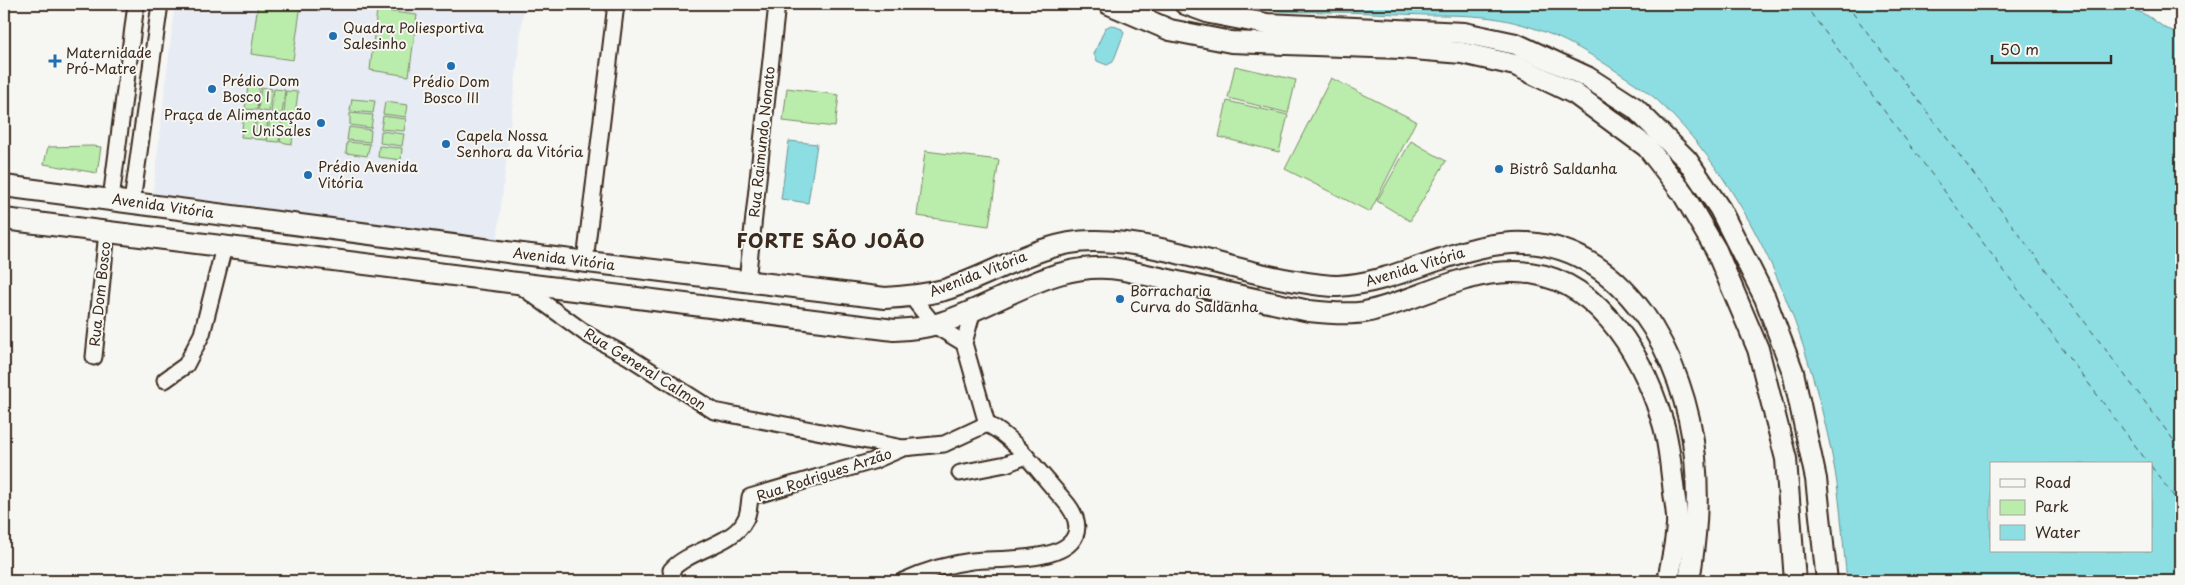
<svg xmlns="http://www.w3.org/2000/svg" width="2185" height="585" viewBox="0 0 2185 585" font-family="'Playpen Sans',sans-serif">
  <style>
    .built { fill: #e6ebf4 }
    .green { fill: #baecac; stroke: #7a8b65 }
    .water { fill: #8cdee3; stroke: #6c9694; fill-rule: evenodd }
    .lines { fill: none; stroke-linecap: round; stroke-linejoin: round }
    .ferry { stroke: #4f574f; stroke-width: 1; stroke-dasharray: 6 5; stroke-linecap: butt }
    .minor-casing { stroke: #3b2a1e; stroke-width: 19 }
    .major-casing { stroke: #3b2a1e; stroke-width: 24 }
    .minor { stroke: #f6f6f2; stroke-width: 15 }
    .major { stroke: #f6f6f2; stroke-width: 20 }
    .poi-dot { fill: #1f6fb2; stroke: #f6f6f2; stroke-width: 2 }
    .labels { text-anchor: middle; stroke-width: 4; stroke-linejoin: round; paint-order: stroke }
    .poi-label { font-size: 14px; fill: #3b2a1e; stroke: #f6f6f2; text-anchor: start }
    .street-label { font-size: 14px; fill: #3b2a1e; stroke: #f6f6f2 }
    .district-label { font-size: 19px; font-weight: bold; letter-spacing: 1px; fill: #3b2a1e; stroke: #f6f6f2 }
  </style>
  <rect width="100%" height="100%" fill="#f6f6f2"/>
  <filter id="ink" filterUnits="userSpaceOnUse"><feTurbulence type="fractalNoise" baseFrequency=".02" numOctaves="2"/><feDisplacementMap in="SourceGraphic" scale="10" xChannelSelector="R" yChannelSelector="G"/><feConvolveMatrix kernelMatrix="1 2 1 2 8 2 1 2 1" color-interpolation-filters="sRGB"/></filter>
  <g filter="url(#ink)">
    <polygon class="built" points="175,4 524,4 497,241 153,193"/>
    <g class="green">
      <polygon points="258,4 301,4 293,60 251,54"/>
      <polygon points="377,10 417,15 409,76 370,70"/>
      <polygon points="1235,66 1296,80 1288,113 1228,98"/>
      <polygon points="1331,78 1416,121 1370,212 1285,169"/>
      <polygon points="248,85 259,87 257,110 245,109"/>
      <polygon points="261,87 272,89 269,112 258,110"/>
      <polygon points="787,88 839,95 835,127 783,121"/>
      <polygon points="274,89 285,90 282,114 271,112"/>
      <polygon points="286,91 298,92 295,115 284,114"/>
      <polygon points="352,99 375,101 373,113 350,111"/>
      <polygon points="1227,101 1288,115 1279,152 1219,137"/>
      <polygon points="385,102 408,105 406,117 383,114"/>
      <polygon points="350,113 373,115 371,128 350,125"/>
      <polygon points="244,114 255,116 253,138 241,137"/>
      <polygon points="257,116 268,117 266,140 254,139"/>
      <polygon points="383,116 406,119 404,131 381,129"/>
      <polygon points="270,118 282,119 279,142 267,141"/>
      <polygon points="284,119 294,121 292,144 280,142"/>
      <polygon points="349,127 371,130 370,142 347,140"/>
      <polygon points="381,131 404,134 402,146 380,143"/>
      <polygon points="1411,141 1446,161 1410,221 1377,201"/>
      <polygon points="347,142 370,144 367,156 346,153"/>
      <polygon points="92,146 101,147 97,173 44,164 48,147"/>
      <polygon points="379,146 402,148 401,160 378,157"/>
      <polygon points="925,151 999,160 989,226 917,216"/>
    </g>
    <g class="water">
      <path d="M 1249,4 L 2123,4 L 2148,16 L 2165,28 L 2181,34 L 2181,581 L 1847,581 C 1843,545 1841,507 1835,471 C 1811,340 1756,192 1656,99 C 1643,88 1627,78 1613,69 C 1577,45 1542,27 1499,19 C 1475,15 1451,15 1427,15 C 1393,14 1359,12 1326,12 C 1301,11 1272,14 1249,4 ZM 1991,464 L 2151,464 L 2151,551 L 1991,551 Z"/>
      <polygon points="1111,25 1122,29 1124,33 1113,62 1107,65 1097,61 1094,54 1105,28"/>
      <polygon points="789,141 817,144 808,203 781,199"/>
    </g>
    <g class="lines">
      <g class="ferry">
        <polyline points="1804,4 2149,464"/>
        <polyline points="1846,4 2181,450"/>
        <polyline points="2151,466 2181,506"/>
      </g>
      <g class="minor-casing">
        <g id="minor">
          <polyline points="111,199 136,4"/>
          <polyline points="132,202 160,4"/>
          <polyline points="585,261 616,4"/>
          <polyline points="747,281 777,4"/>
          <polyline points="518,284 588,335 629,357 714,411 903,448"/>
          <polyline points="911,296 934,325 964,343"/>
          <polyline points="94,357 107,232"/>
          <polyline points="165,380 186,365 202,334 224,247"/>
          <polyline points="960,473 1006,464 1026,456"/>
          <path d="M 673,581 L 671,570 C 690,549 733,545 745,520 C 749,514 749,504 750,497 L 873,461 L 903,448 L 944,444 L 987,424"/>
          <path d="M 903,581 C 925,571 948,564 972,561 C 999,558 1063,563 1075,536 C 1081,522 1072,509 1063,499 C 1039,473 1018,440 987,424 L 964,343 L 973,310"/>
        </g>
      </g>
      <g class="major-casing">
        <g id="major">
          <polyline points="1109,4 1170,30 1231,42 1401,48 1462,53 1515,65 1575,94 1647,147 1682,192 1716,250 1758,349 1786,459 1795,581"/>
          <polyline points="1185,4 1210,13 1267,24 1464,33 1516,44 1587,77 1635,108 1687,160 1720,209 1765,298 1793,372 1816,479 1827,581"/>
          <path d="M 4,186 L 522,254 L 885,298 C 905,297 924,295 944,290 C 994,275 1039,241 1093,241 C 1153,240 1224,268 1284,279 C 1302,282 1320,286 1338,286 C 1399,283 1451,246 1512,243 C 1624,238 1686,360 1695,457 C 1699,501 1696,538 1689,581"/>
          <path d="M 4,219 L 894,330 C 911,329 927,328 943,322 C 1004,303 1057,257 1124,270 L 1309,311 C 1327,313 1347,315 1365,312 C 1414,302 1461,272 1511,272 C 1593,270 1641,351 1662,420 C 1669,440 1670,463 1673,484 C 1674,497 1678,512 1677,525 C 1676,544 1671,563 1668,581"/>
        </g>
      </g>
      <use href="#minor" class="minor"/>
      <use href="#major" class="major"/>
    </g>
  </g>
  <g class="poi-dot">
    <circle cx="333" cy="36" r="5"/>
    <path d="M52.5 53.5h5v5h5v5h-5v5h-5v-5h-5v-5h5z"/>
    <circle cx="451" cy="66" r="5"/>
    <circle cx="212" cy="89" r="5"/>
    <circle cx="321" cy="123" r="5"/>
    <circle cx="446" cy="144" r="5"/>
    <circle cx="1499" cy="169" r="5"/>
    <circle cx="308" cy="175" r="5"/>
    <circle cx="1120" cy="299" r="5"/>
  </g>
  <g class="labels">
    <g class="poi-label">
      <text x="343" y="33">Quadra Poliesportiva<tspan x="343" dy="16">Salesinho</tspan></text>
      <text x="66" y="58">Maternidade<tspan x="66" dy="16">Pró-Matre</tspan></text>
      <text x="222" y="86">Prédio Dom<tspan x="222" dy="16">Bosco I</tspan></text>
      <text x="451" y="87" text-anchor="middle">Prédio Dom<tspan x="451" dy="16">Bosco III</tspan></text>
      <text x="311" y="120" text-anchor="end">Praça de Alimentação<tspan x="311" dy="16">- UniSales</tspan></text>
      <text x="456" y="141">Capela Nossa<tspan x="456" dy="16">Senhora da Vitória</tspan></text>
      <text x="318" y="172">Prédio Avenida<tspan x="318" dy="16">Vitória</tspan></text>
      <text x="1509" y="174">Bistrô Saldanha</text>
      <text x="1130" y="296">Borracharia<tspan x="1130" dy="16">Curva do Saldanha</tspan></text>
    </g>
    <g class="street-label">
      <text transform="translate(762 142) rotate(-84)" y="5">Rua Raimundo Nonato</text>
      <text transform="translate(163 206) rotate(8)" y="5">Avenida Vitória</text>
      <text transform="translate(564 259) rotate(7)" y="5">Avenida Vitória</text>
      <text transform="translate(1415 267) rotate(-17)" y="5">Avenida Vitória</text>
      <text transform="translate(978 274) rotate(-21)" y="5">Avenida Vitória</text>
      <text transform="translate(100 294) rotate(-84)" y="5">Rua Dom Bosco</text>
      <text transform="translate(645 369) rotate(32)" y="5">Rua General Calmon</text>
      <text transform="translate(824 475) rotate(-18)" y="5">Rua Rodrigues Arzão</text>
    </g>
    <g class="district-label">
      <text x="831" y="248">FORTE SÃO JOÃO</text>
    </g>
  </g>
  <rect width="2185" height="585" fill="none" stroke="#f6f6f2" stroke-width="20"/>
  <rect x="10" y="10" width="2165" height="565" fill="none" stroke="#3b2a1e" stroke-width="2" filter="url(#ink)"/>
  <rect x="1990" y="462" width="162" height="90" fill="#f6f6f2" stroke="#aba49d"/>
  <rect x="2000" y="479" width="25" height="8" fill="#f6f6f2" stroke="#aba49d"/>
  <text x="2035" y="488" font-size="15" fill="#3b2a1e">Road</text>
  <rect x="2000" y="500" width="25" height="15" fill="#baecac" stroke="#aba49d"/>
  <text x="2035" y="512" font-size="15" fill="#3b2a1e">Park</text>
  <rect x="2000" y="525" width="25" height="15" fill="#8cdee3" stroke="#aba49d"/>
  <text x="2035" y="538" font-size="15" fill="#3b2a1e">Water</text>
  <path d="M1992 55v8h119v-8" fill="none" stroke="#3b2a1e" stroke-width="2.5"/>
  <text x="2000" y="55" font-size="15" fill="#3b2a1e" stroke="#f6f6f2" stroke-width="4" paint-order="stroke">50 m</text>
</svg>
